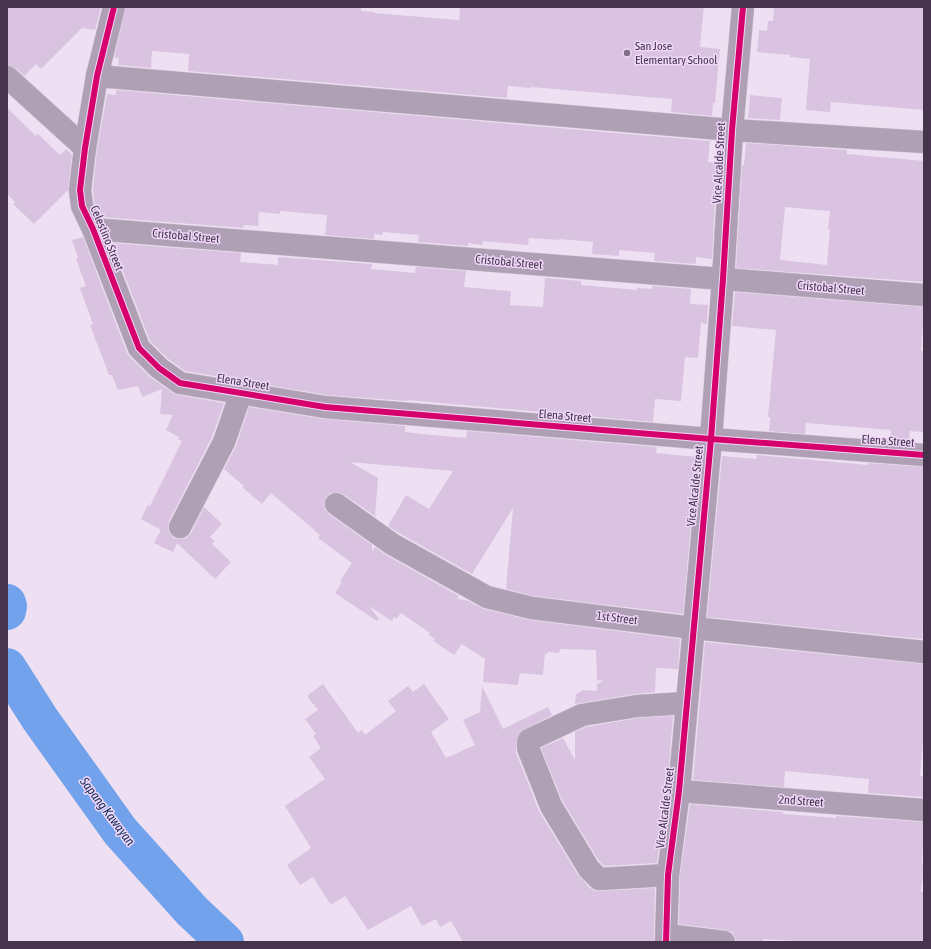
<svg xmlns="http://www.w3.org/2000/svg" width="931" height="949" viewBox="0 0 931 949" font-family="'Asap Condensed',sans-serif">
  <style>
    .lines { fill: none; stroke-linecap: round; stroke-linejoin: round }
    .river { stroke: #72a2ec; stroke-width: 38 }
    .building { fill: #d9c3e0; fill-rule: evenodd }
    .minor-casing { stroke: #cbbfcf; stroke-width: 23 }
    .minor { stroke: #b0a0b6; stroke-width: 22 }
    .cycleway-casing { stroke: #f1d8fa; stroke-width: 8 }
    .cycleway { stroke: #d6006c; stroke-width: 6 }
    .poi-dot { fill: #807085; stroke: #f1d8fa; stroke-width: 1.5 }
    .labels { text-anchor: middle; stroke-width: 3; stroke-linejoin: round; paint-order: stroke }
    .poi-label { font-size: 12px; fill: #45344b; stroke: #f1d8fa; text-anchor: start }
    .street-label { font-size: 12px; fill: #45344b; stroke: #f1d8fa }
    .water-label { font-size: 13px; font-style: italic; fill: #112e54; stroke: #f1d8fa }
  </style>
  <rect width="100%" height="100%" fill="#eee0f2"/>
  <g class="lines">
    <g class="river">
      <polyline points="7,603 8,606 7,611"/>
      <polyline points="7,667 40,719 120,831 192,911 225,942"/>
    </g>
  </g>
  <g class="building">
    <polygon points="7,7 101,7 95,30 82,28 41,69 36,64 24,76 15,68 7,65"/>
    <polygon points="126,7 361,7 361,11 374,12 373,13 459,20 460,7 704,7 700,47 720,49 715,103 713,103 712,116 671,112 672,99 531,87 530,88 508,86 507,98 188,71 189,54 152,51 151,68 118,65 119,58 114,58"/>
    <polygon points="774,7 924,7 924,110 831,102 830,112 806,110 810,59 790,57 790,55 757,52 759,30 767,31 768,21 773,21"/>
    <polygon points="116,90 710,141 708,162 717,163 712,259 696,257 696,264 654,261 655,253 619,250 619,256 592,254 593,242 559,239 559,240 529,238 528,245 483,241 482,245 468,243 468,246 418,242 419,235 383,232 382,235 374,234 374,239 325,235 327,215 280,211 280,214 259,212 258,226 244,225 243,228 101,217 94,202 93,190 97,150 107,94 116,95"/>
    <polygon points="750,95 782,98 780,120 748,118"/>
    <polygon points="7,108 36,136 38,134 60,155 66,149 72,155 68,190 34,224 13,204 15,202 7,194"/>
    <path d="M 746,143 L 847,150 L 847,154 L 924,161 L 924,282 L 736,268 L 742,165 L 744,165 ZM 785,207 L 830,211 L 828,229 L 830,229 L 827,265 L 780,260 Z"/>
    <polygon points="83,237 127,353 130,357 150,377 173,393 178,395 224,403 212,437 169,521 168,527 169,533 174,538 180,539 186,538 191,533 204,507 222,524 210,537 215,541 212,544 231,562 215,579 177,543 173,552 154,543 161,530 141,519 148,505 150,506 182,441 178,439 179,437 166,430 173,415 160,414 162,389 142,397 138,386 118,390 112,375 109,375 90,325 93,324 80,288 86,286 76,259 78,258 72,240"/>
    <polygon points="112,243 241,253 240,262 278,265 278,257 372,264 371,269 415,273 416,267 466,271 464,287 511,291 510,305 543,307 545,278 581,281 581,285 637,290 637,288 652,289 652,286 691,289 690,304 708,305 707,324 701,323 698,358 685,357 681,401 655,399 653,422 407,400 407,401 327,395 185,371 167,358 150,341"/>
    <polygon points="735,292 924,307 921,351 924,351 924,432 910,431 909,441 890,440 891,430 806,423 805,434 769,431 770,417 768,417 776,330 732,326"/>
    <polygon points="249,407 324,419 405,426 405,432 432,435 466,438 467,431 657,447 656,453 697,457 683,614 534,596 506,589 513,508 472,574 399,533 388,526 406,495 429,509 453,471 350,462 378,478 375,516 343,494 338,492 330,493 326,497 324,503 325,510 329,514 372,545 372,552 375,547 386,555 459,596 457,599 466,600 484,609 530,620 680,639 678,669 656,668 655,692 635,694 575,704 576,694 583,690 597,691 597,684 604,681 597,680 596,650 560,649 559,653 548,652 547,654 545,654 543,675 520,673 518,685 483,682 485,659 462,644 454,655 433,641 435,639 429,635 430,633 401,613 396,619 394,617 392,621 369,606 379,619 377,621 335,593 342,582 340,581 352,563 318,538 320,535 271,493 262,504 242,487 244,486 224,469 236,446"/>
    <polygon points="757,455 868,465 868,463 924,467 924,612 922,639 707,617 722,456 756,459"/>
    <polygon points="705,642 924,664 924,727 920,776 924,777 924,797 868,793 869,779 785,771 784,787 693,780"/>
    <polygon points="323,684 358,733 362,730 365,735 396,711 388,701 408,686 413,692 424,684 449,719 431,732 446,758 475,745 463,720 480,712 482,686 503,729 548,707 552,715 520,732 516,743 516,753 539,811 578,875 590,888 595,891 600,891 655,888 654,942 463,942 451,921 440,927 436,919 422,926 411,906 368,930 345,896 331,905 313,877 300,885 287,865 311,848 285,806 325,779 309,757 321,748 313,736 316,734 305,719 318,710 307,696"/>
    <polygon points="673,716 667,790 657,863 604,866 599,861 562,800 541,748 563,738 575,760 575,732 586,727 638,718"/>
    <polygon points="690,804 782,812 783,814 836,818 836,816 924,822 922,864 924,864 921,892 924,892 924,942 810,942 763,939 763,942 736,942 735,937 732,932 726,930 679,924 680,876"/>
  </g>
  <g class="lines">
    <g class="minor-casing">
      <g id="minor">
        <polyline points="114,7 97,76 85,148 80,190 82,206 93,229 139,348 159,368 180,383 325,407 711,439 924,455"/>
        <polyline points="97,76 732,130 924,142"/>
        <polyline points="7,77 85,148"/>
        <polyline points="93,229 924,295"/>
        <polyline points="336,504 392,544 487,597 532,608 693,628 924,652"/>
        <polyline points="180,527 224,442 241,393"/>
        <polyline points="679,791 924,810"/>
        <polyline points="668,875 599,879 589,869 551,806 528,748 528,743 529,740 582,715 637,706 686,703"/>
        <polyline points="667,935 724,942"/>
        <polyline points="666,942 668,875 679,791 711,439 723,279 732,130 743,7"/>
      </g>
    </g>
    <use href="#minor" class="minor"/>
    <g class="cycleway-casing">
      <g id="cycleway">
        <polyline points="114,7 97,76 85,148 80,190 82,206 93,229 139,348 159,368 180,383 325,407 711,439 924,455"/>
        <polyline points="666,942 668,875 679,791 711,439 723,279 732,130 743,7"/>
      </g>
    </g>
    <use href="#cycleway" class="cycleway"/>
  </g>
  <circle class="poi-dot" cx="627" cy="53" r="4"/>
  <g class="labels">
    <g class="poi-label">
      <text x="635" y="50">San Jose<tspan x="635" dy="14">Elementary School</tspan></text>
    </g>
    <g class="street-label">
      <text transform="translate(719 163) rotate(-87)" y="4">Vice Alcalde Street</text>
      <text transform="translate(186 236) rotate(5)" y="4">Cristobal Street</text>
      <text transform="translate(107 238) rotate(68)" y="4">Celestino Street</text>
      <text transform="translate(509 262) rotate(5)" y="4">Cristobal Street</text>
      <text transform="translate(831 288) rotate(5)" y="4">Cristobal Street</text>
      <text transform="translate(243 382) rotate(9)" y="4">Elena Street</text>
      <text transform="translate(565 416) rotate(5)" y="4">Elena Street</text>
      <text transform="translate(888 441) rotate(4)" y="4">Elena Street</text>
      <text transform="translate(695 486) rotate(-84)" y="4">Vice Alcalde Street</text>
      <text transform="translate(617 618) rotate(7)" y="4">1st Street</text>
      <text transform="translate(801 801) rotate(4)" y="4">2nd Street</text>
      <text transform="translate(665 808) rotate(-83)" y="4">Vice Alcalde Street</text>
    </g>
    <g class="water-label">
      <text transform="translate(108 811) rotate(53)" y="5">Sapang Kawayan</text>
    </g>
  </g>
  <rect width="931" height="949" fill="none" stroke="#45344b" stroke-width="16"/>
</svg>
